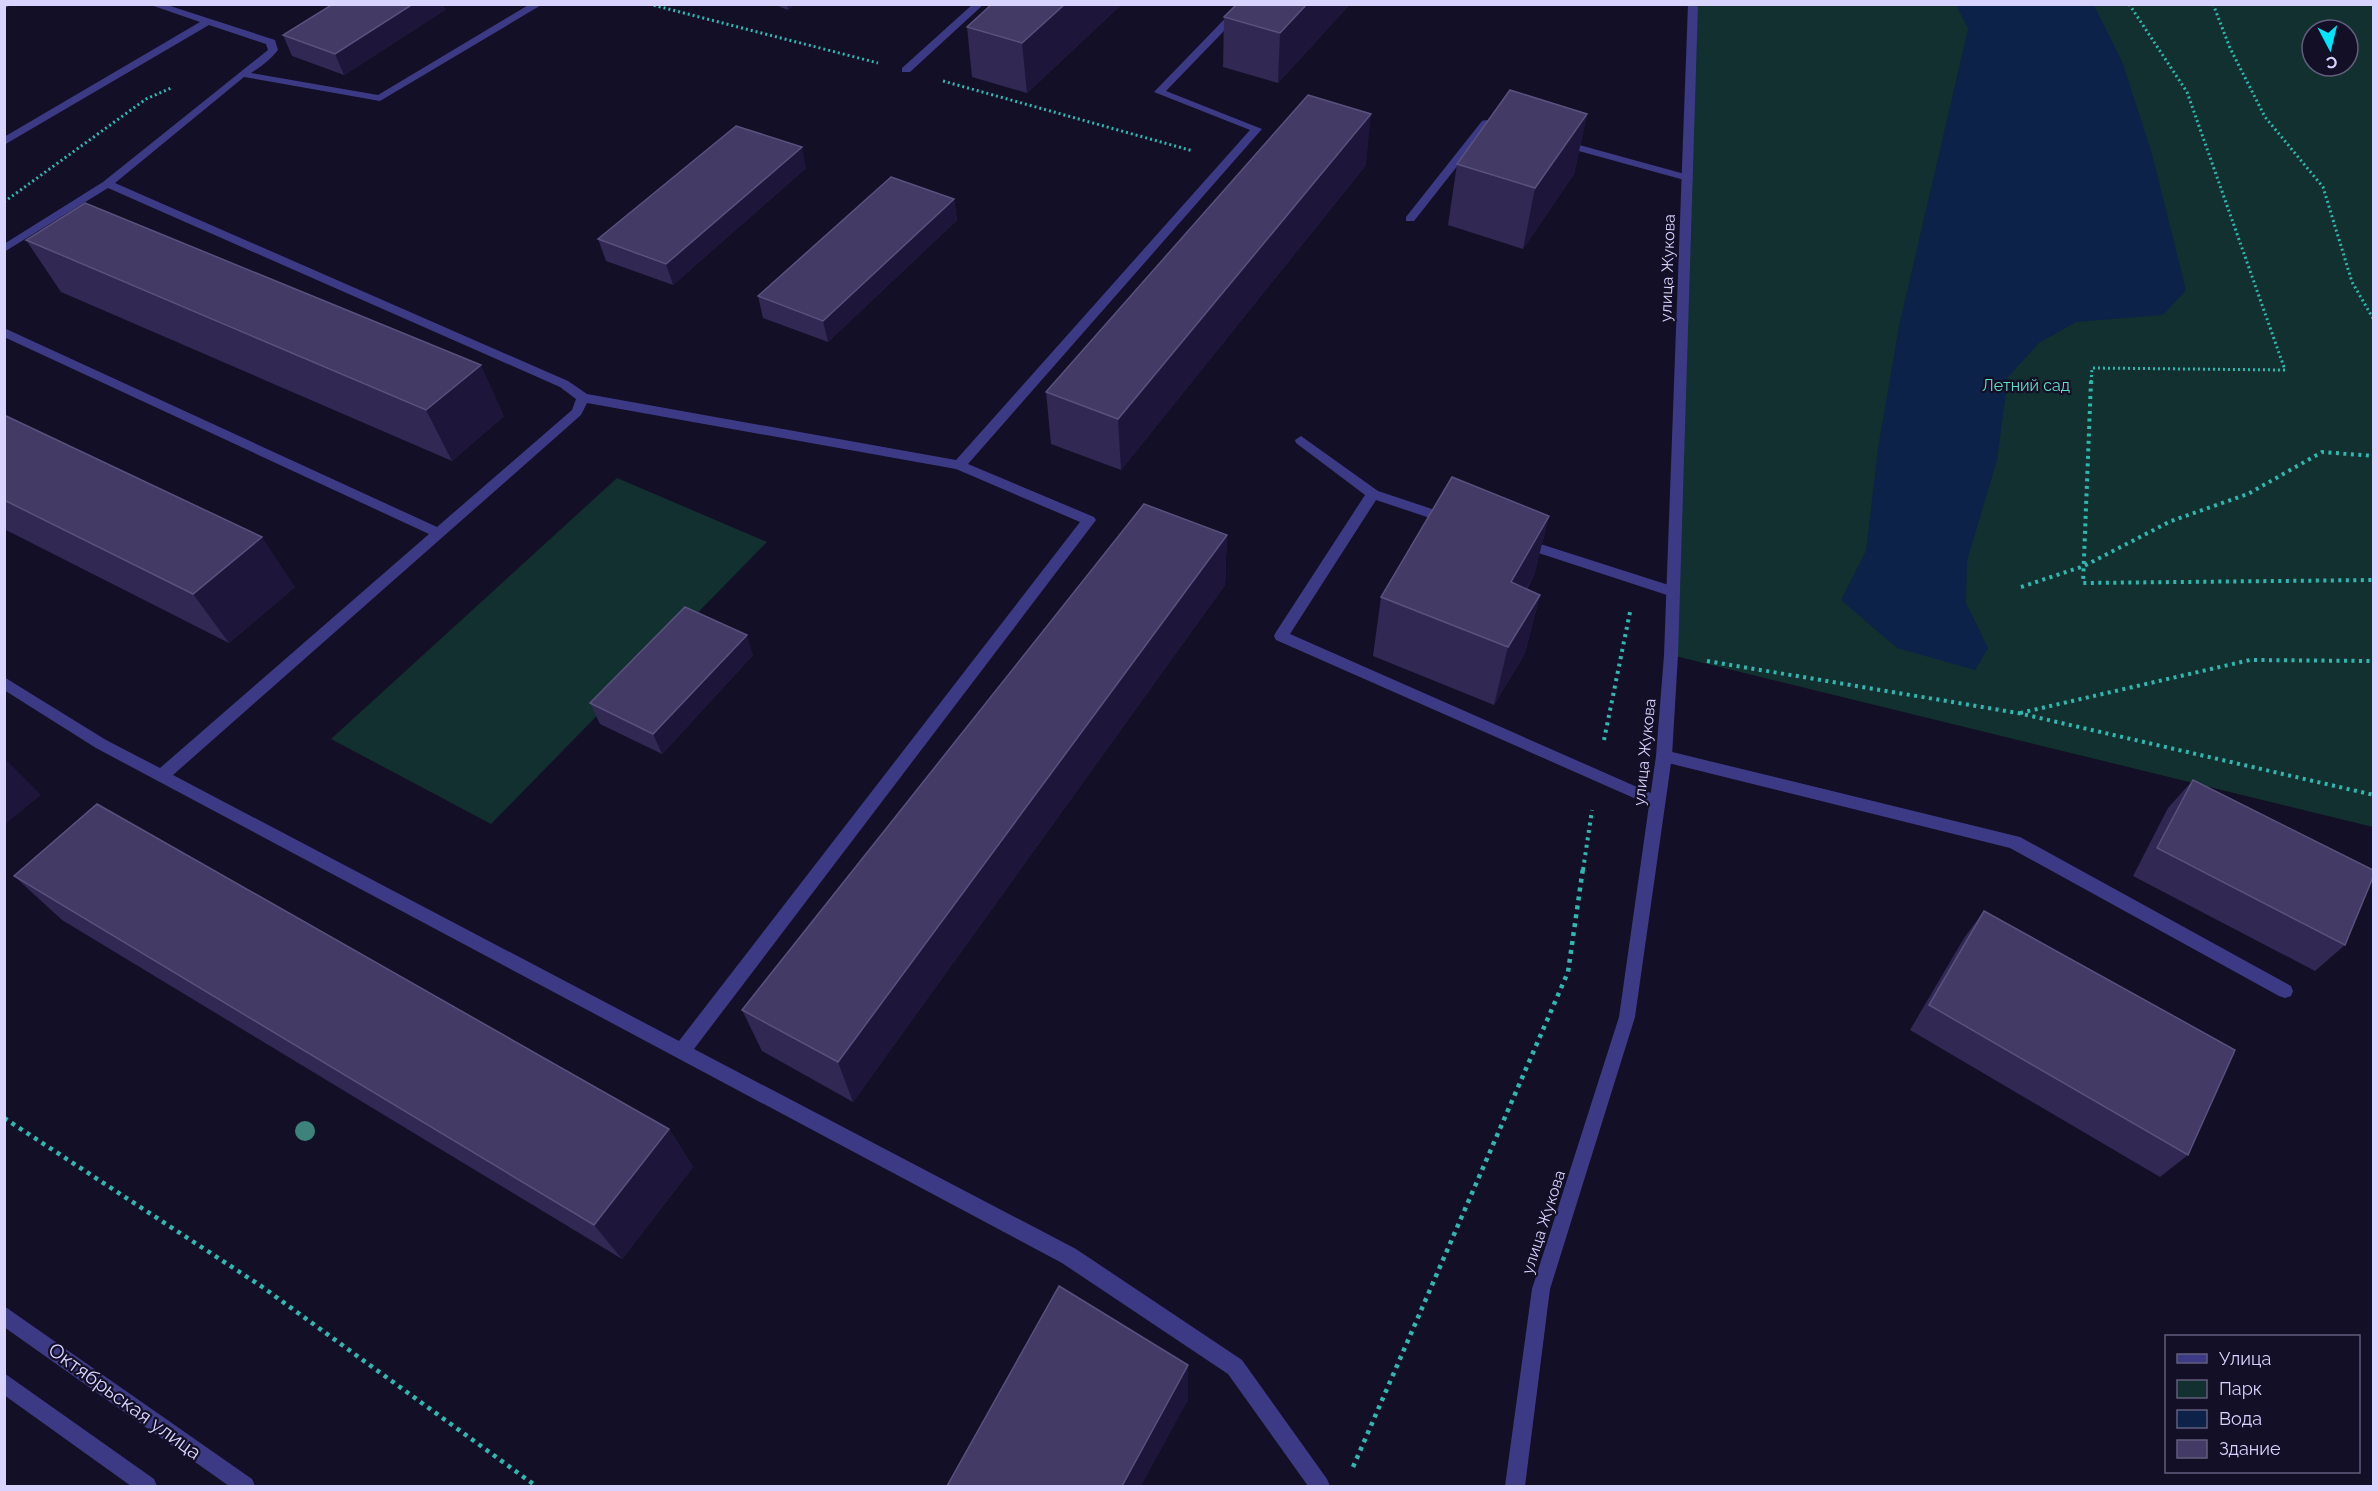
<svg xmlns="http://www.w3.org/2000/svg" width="2378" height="1491" viewBox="0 0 2378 1491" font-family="Raleway,sans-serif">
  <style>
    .green { fill: #12302f; fill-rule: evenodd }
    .water { fill: #0c2248 }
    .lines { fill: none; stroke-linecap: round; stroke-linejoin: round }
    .path-far2 { stroke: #2fb8b0; stroke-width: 3; stroke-dasharray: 2 3; stroke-linecap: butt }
    .path-far1 { stroke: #2fb8b0; stroke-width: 4; stroke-dasharray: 3 4.5; stroke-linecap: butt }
    .path { stroke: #2fb8b0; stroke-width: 4.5; stroke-dasharray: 4 5; stroke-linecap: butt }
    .service { fill: #3d3a85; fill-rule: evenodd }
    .tertiary { fill: #3d3a85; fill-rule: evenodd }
    .tree { fill: #3d827b }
    .wall { fill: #312854 }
    .shaded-wall { fill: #1d163a }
    .building { fill: #433a66; stroke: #5a527e; stroke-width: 1.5 }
    .labels { text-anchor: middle; stroke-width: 4.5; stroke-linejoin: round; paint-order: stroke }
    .street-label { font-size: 16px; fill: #d9d4ff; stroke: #130f26 }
    .park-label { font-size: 16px; fill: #5fe0c0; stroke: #130f26 }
    .near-street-label { font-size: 20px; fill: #d9d4ff; stroke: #130f26 }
  </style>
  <rect width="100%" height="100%" fill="#130f26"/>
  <g class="green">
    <path d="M 1692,5 L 2373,5 L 2373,827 L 1671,655 ZM 2312,30 L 2348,30 L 2348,66 L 2312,66 Z"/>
    <polygon points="617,478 767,542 491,824 331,739"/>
  </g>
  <polygon class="water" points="1956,5 2094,5 2122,61 2152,154 2186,290 2163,315 2076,322 2039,343 2008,377 1997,460 1967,561 1966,603 1988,648 1975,670 1897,648 1841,600 1866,551 1878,448 1899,326 1968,29"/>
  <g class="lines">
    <g class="path-far2">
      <polyline points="649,4 878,63"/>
      <polyline points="2213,4 2230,48 2265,117 2323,187 2352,282 2374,320"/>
      <polyline points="943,81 1193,151"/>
      <polyline points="4,202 146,99 171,88"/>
      <polyline points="2091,382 2092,368 2285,370 2187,92 2129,4"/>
    </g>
    <g class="path-far1">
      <polyline points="2091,381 2083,583 2374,580"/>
      <polyline points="2021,587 2084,566 2171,521 2248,494 2322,452 2374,456"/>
      <polyline points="1707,661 2018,713 2374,795"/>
      <polyline points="2020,713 2250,660 2374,661"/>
      <polyline points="1604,740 1630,612"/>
      <polyline points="1583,870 1592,810"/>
    </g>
    <g class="path">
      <polyline points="4,1118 261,1286 536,1486"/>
      <polyline points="1353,1467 1568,972 1583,868"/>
    </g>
    <g class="service">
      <polygon points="4,4 12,4 4,9"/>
      <path d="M 148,4 L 164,4 L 275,40 L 278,50 C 270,60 262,66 251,73 L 378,95 L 530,4 L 543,4 L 380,101 L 244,77 L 115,183 L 568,381 L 587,394 L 956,460 L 1250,130 L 1154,92 L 1239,4 L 1250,4 L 1166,91 L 1262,129 L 968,464 L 1094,517 L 1096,520 L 694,1049 L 1076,1249 L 1242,1360 L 1327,1479 L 1330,1486 L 1308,1486 L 1228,1374 L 1062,1263 L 96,748 L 4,690 L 4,677 L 106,740 L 160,768 L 429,534 L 4,337 L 4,328 L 437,527 L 572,410 L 576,399 L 560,387 L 108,188 L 4,252 L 4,244 L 103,182 L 268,50 L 266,44 L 209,25 L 4,145 L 4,137 L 200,22 ZM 587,403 L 956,469 L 1080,522 L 679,1041 L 173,775 L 581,415 Z"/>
      <polygon points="973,4 984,4 910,72 902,72 902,68"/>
      <polygon points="1486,120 1511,129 1506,132 1488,127 1414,221 1406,221 1406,217 1482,121"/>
      <polygon points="1561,140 1692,176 1693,178 1688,181 1557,145 1557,141"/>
      <polygon points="1301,436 1378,491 1456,517 1458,520 1451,525 1376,500 1290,634 1662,798 1665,802 1662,806 1657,808 1652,806 1276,640 1274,636 1276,632 1365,495 1296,443 1295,440"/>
      <polygon points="1522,538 1678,588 1680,592 1673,597 1517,546 1515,543 1517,540"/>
      <polygon points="1664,750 2020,837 2291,986 2293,991 2291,996 2285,998 2279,996 2010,848 1664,762 1659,760 1656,756 1659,752"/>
    </g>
    <g class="tertiary">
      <polygon points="1688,4 1698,4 1678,655 1672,756 1635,1017 1550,1289 1525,1486 1505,1486 1532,1289 1619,1017 1656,756 1664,655"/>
      <polygon points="4,1306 252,1479 255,1486 229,1486 4,1327"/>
      <polygon points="4,1373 154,1479 157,1486 131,1486 4,1395"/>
    </g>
  </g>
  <circle class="tree" cx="305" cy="1131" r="10"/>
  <g class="wall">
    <polygon points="333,4 443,4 445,10 344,75 292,56 283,35"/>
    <polygon points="773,4 795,4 788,10"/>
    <polygon points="1122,4 1027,93 972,77 967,27"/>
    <polygon points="1350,4 1278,83 1223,67 1224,17"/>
    <polygon points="1587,114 1574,174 1523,249 1448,225 1457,164"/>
    <polygon points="1366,165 1121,470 1051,444 1046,392"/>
    <polygon points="806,168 673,285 606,261 598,239"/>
    <polygon points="954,199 957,220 828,342 763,318 758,296"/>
    <polygon points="26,240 504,416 452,461 61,292"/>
    <polygon points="4,415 295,587 229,643 4,529"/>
    <polygon points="1549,516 1534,575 1527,589 1540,595 1525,653 1494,705 1373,656 1381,597"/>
    <polygon points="1227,535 1225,585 853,1102 762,1051 742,1010"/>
    <polygon points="753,655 662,754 600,724 590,703"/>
    <polygon points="2193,780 2345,945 2315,971 2133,876 2168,808"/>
    <polygon points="14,876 669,1129 693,1167 622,1259 62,920"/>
    <polygon points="1984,911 2188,1155 2160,1177 1910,1030 1964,938"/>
  </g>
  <g class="shaded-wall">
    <polygon points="413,4 443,4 445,10 344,75 335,54"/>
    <polygon points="787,4 795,4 788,10"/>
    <polygon points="1065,4 1122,4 1027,93 1022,43"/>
    <polygon points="1307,4 1350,4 1278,83 1280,33"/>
    <polygon points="1371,114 1366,165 1121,470 1118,419"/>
    <polygon points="1587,114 1574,174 1523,249 1535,188"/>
    <polygon points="802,147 806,168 673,285 666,264"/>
    <polygon points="954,199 957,220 828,342 823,321"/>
    <polygon points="481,365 504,416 452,461 426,410"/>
    <polygon points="1549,516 1534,575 1497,641 1511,582"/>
    <polygon points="1227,535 1225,585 853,1102 838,1062"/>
    <polygon points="262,537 295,587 229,643 193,594"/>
    <polygon points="1540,595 1525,653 1494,705 1508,647"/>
    <polygon points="747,635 753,655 662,754 653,734"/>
    <polygon points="4,758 41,795 4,825"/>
    <polygon points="669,1129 693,1167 622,1259 594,1225"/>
    <polygon points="1188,1365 1188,1400 1141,1486 1122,1486"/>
  </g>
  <g class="building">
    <polygon points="333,4 413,4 335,54 283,35"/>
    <polygon points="992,4 1065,4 1022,43 967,27"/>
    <polygon points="1237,4 1307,4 1280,33 1224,17"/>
    <polygon points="1510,90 1587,114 1535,188 1457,164"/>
    <polygon points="1308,95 1371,114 1118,419 1046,392"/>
    <polygon points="736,126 802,147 666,264 598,239"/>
    <polygon points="891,177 954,199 823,321 758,296"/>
    <polygon points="85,203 481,365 426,410 26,240"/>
    <polygon points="4,415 262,537 193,594 4,500"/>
    <polygon points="1452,477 1549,516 1511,582 1540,595 1508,647 1381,597"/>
    <polygon points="1144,504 1227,535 838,1062 742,1010"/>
    <polygon points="685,607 747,635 653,734 590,703"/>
    <polygon points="2193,780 2373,870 2373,877 2345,945 2157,848"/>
    <polygon points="97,804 669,1129 594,1225 14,876"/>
    <polygon points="1984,911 2235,1050 2188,1155 1929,1005"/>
    <polygon points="1059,1286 1188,1365 1122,1486 947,1486"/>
  </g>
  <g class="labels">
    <g class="street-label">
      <text transform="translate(1667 268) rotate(-88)" y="6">улица Жукова</text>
      <text transform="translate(1644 752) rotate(-84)" y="6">улица Жукова</text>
      <text transform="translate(1543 1222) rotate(-72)" y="6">улица Жукова</text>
    </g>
    <g class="park-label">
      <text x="2026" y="391">Летний сад</text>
    </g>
    <g class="near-street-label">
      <text transform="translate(125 1401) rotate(36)" y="7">Октябрьская улица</text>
    </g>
  </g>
  <rect width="2378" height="1491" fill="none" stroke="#d9d4ff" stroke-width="12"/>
  <rect x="2165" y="1335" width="195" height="138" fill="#130f26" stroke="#625e7d" stroke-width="1.5"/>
  <rect x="2177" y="1354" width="30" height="9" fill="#3d3a85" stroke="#625e7d" stroke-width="1.5"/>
  <text x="2219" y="1365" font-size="18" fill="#d9d4ff">Улица</text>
  <rect x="2177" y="1380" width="30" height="18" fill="#12302f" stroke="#625e7d" stroke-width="1.5"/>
  <text x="2219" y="1395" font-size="18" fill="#d9d4ff">Парк</text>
  <rect x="2177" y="1410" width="30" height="18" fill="#0c2248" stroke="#625e7d" stroke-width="1.5"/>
  <text x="2219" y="1425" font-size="18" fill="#d9d4ff">Вода</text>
  <rect x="2177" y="1440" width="30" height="18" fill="#433a66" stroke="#625e7d" stroke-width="1.5"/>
  <text x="2219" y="1455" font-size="18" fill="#d9d4ff">Здание</text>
  <g transform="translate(2330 48) rotate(173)"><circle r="28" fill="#130f26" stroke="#625e7d" stroke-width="1.5"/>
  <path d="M0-4.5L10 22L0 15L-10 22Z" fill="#00e5ff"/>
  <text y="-9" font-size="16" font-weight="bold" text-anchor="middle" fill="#d9d4ff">С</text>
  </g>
</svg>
